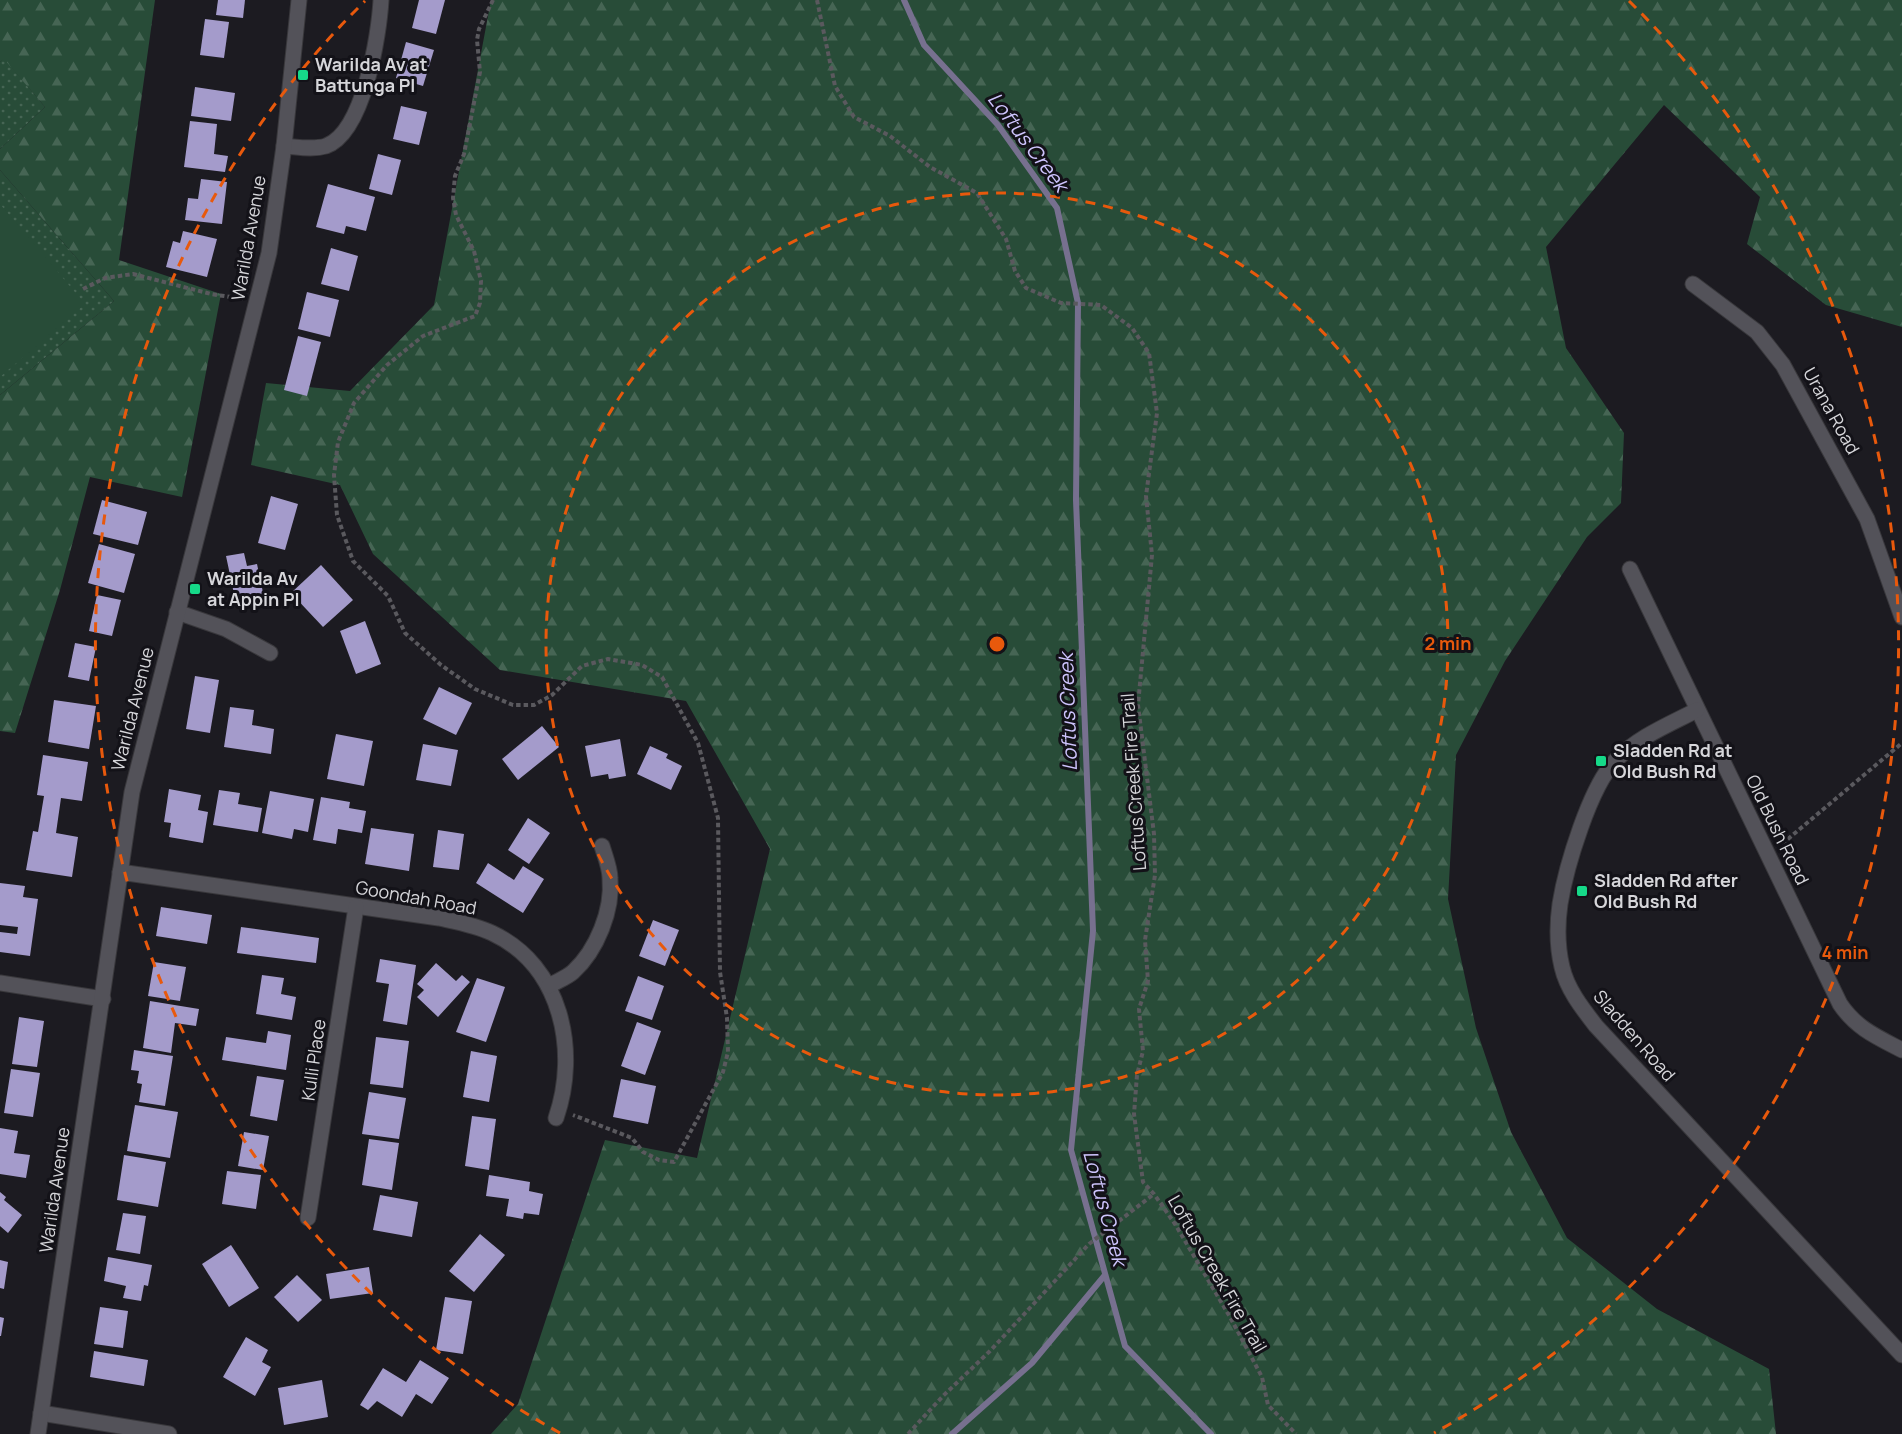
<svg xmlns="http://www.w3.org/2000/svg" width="1902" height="1434" viewBox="0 0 1902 1434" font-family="Manrope,sans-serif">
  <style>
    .grass { fill: url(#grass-dots) }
    .forest { fill: url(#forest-firs) }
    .pitch { fill: #284c38 }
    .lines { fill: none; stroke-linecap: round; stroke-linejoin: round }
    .stream { stroke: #77708f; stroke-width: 6 }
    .building { fill: #a49bcb }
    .street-casing { stroke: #39383c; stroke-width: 17 }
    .path { stroke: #5a595e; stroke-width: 4; stroke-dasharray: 4.5 3; stroke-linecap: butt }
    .street { stroke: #535259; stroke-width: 15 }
    .ring { fill: none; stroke: #e8590c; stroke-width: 3; stroke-dasharray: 10 8 }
    .poi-dot { fill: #16d989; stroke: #131218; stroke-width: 2 }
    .labels { text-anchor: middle; stroke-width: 6; stroke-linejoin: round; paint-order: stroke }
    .poi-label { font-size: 18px; font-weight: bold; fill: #d6d6da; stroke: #131218; text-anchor: start }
    .street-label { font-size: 18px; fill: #d6d6da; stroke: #131218 }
    .water-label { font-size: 20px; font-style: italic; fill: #cec4fd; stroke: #131218 }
    .centre { fill: #e8590c; stroke: #131218; stroke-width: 3 }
    .ring-label { font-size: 18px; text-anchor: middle; font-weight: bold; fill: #e8590c; stroke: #131218; stroke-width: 6; stroke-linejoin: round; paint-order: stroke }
  </style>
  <defs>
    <pattern id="grass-dots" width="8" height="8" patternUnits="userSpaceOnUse" patternTransform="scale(1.5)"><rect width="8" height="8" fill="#284c38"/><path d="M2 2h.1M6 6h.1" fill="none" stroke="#466554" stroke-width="1.8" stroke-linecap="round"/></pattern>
    <pattern id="forest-firs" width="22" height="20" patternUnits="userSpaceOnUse" patternTransform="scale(1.5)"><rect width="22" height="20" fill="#284c38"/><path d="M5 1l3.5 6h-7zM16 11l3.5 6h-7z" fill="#466554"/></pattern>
  </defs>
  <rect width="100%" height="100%" fill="#1c1b21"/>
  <g class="grass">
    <polygon points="4,58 45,107 0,149 0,62"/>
    <polygon points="0,170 114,301 0,395"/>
  </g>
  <g class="forest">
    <polygon points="0,0 155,0 119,260 221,294 182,497 90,477 60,590 15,733 0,731 0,395 114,301 0,170 0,149 45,107 4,59 0,62"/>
    <polygon points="491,0 1902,0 1902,327 1826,305 1747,244 1760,197 1664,105 1546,247 1566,348 1624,433 1621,503 1587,537 1505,661 1456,755 1448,899 1476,1028 1511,1132 1567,1238 1657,1309 1769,1369 1776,1434 491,1434 518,1404 605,1140 697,1158 770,849 686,701 500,670 373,554 340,485 251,465 266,383 350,391 434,305"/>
  </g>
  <polygon class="pitch" points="0,204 85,304 0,377"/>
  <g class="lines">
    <g class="stream">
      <polyline points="904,0 924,45 998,125 1057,208 1078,303 1076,500 1093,931 1071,1150 1125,1346 1211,1434"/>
      <polyline points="952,1434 1032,1363 1105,1275"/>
    </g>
  </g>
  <g class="building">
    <polygon points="218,0 245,0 243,18 216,15"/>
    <polygon points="419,0 445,0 436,34 412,28"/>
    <polygon points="205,19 229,22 224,58 200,55"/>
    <polygon points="406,42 434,50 423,86 396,78"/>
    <polygon points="195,87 235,93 231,121 191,116"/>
    <polygon points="401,106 427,112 419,145 393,139"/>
    <polygon points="190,121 217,124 214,154 228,156 225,172 184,167"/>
    <polygon points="378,154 401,160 392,195 369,189"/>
    <polygon points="201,179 227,182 222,224 185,220 188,198 198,199"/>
    <polygon points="328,184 375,197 366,231 346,226 344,234 316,227"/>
    <polygon points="183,231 217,239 207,277 166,267 173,241 180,243"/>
    <polygon points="331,248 358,256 349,291 321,284"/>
    <polygon points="307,292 339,300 330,337 298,329"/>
    <polygon points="298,336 321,342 307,396 284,390"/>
    <polygon points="271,496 298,504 285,550 258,543"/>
    <polygon points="102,500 147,512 138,545 93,534"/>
    <polygon points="99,544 135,554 124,593 88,583"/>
    <polygon points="244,553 247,566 257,564 265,602 237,608 226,556"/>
    <polygon points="321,565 353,600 323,627 291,593"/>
    <polygon points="97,595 121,600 112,636 89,631"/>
    <polygon points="365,621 381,664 356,674 340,631"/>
    <polygon points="75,643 96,647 89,681 68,677"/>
    <polygon points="195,676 219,680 210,733 186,729"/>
    <polygon points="439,687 472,703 456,735 423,719"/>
    <polygon points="54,700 96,706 89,749 48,742"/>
    <polygon points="230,707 254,710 252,725 274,729 271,754 224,747"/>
    <polygon points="542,726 559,747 518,780 502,759"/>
    <polygon points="336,734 373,741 364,786 327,779"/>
    <polygon points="620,739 626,776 609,779 608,774 591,777 585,746"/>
    <polygon points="423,744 458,750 451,786 416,780"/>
    <polygon points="650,746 668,754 666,758 682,766 671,790 637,774"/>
    <polygon points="43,755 88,762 82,801 61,798 56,833 78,837 72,877 26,870 33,831 38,832 44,796 37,795"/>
    <polygon points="169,789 201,795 198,810 208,812 203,843 169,837 171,823 164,822"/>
    <polygon points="219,790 240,793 238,804 262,808 258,832 213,825"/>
    <polygon points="270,791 314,799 308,832 294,829 292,839 262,833"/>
    <polygon points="321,797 350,802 349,808 366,811 362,833 338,829 336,844 313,840"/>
    <polygon points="528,818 550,833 529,864 508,850"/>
    <polygon points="371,828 414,834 409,871 365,864"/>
    <polygon points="438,830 464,834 459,870 433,867"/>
    <polygon points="488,863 514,880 523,866 544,879 523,913 476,883"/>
    <polygon points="0,883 25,886 23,897 38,899 30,956 0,952 0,932 17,934 18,927 0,925"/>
    <polygon points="161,907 212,915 207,944 156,936"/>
    <polygon points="653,920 679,930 665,966 639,956"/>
    <polygon points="241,927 319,938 316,963 237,953"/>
    <polygon points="380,959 416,965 407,1025 383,1021 389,984 376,982"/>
    <polygon points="154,962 186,967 180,1001 148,996"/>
    <polygon points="436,963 456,981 462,975 470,982 438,1017 417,997 424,990 417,984"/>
    <polygon points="262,975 284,978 281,994 296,997 292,1020 256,1014"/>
    <polygon points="638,976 664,986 652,1020 625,1011"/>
    <polygon points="477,978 505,987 486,1042 456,1032"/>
    <polygon points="150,1001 199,1009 196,1026 175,1023 171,1053 143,1048"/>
    <polygon points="19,1017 44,1021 37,1067 12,1064"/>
    <polygon points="637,1022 661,1031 645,1075 621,1066"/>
    <polygon points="268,1031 291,1035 286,1070 222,1060 226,1037 266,1043"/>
    <polygon points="376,1037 409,1041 403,1088 370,1084"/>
    <polygon points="134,1050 173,1056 165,1106 139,1102 142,1084 137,1083 139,1071 131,1070"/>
    <polygon points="471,1051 497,1056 489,1102 463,1097"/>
    <polygon points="11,1069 40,1073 33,1117 4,1113"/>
    <polygon points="257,1076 284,1080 277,1121 250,1116"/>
    <polygon points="621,1079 656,1086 648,1124 613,1117"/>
    <polygon points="369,1092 406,1098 399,1139 362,1134"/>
    <polygon points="135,1105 178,1112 170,1158 127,1151"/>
    <polygon points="472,1116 496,1119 489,1170 465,1166"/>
    <polygon points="0,1128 18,1131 14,1153 30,1155 26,1178 0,1174"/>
    <polygon points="244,1132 269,1136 263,1170 238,1166"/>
    <polygon points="369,1139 399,1143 392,1190 362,1185"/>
    <polygon points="124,1155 166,1162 158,1207 117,1200"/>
    <polygon points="227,1171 261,1175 256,1209 222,1204"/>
    <polygon points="489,1175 530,1182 529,1191 543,1194 539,1215 524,1213 523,1219 506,1216 509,1199 486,1196"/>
    <polygon points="0,1192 6,1197 4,1200 22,1215 8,1233 0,1226"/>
    <polygon points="380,1195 418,1202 412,1237 373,1230"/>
    <polygon points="123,1213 146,1216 140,1254 116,1250"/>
    <polygon points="480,1234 505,1255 474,1292 449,1271"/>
    <polygon points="231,1245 259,1288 229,1307 202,1264"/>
    <polygon points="108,1257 152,1265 148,1286 144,1285 141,1301 123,1298 126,1286 104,1281"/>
    <polygon points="0,1260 8,1262 4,1289 0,1288"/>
    <polygon points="369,1267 373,1293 330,1299 326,1274"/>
    <polygon points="297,1275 322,1300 298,1322 274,1297"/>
    <polygon points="445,1297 472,1301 463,1354 436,1350"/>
    <polygon points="100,1307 128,1311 123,1348 94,1344"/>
    <polygon points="0,1317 4,1318 1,1336 0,1336"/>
    <polygon points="246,1337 268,1350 262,1362 271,1367 255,1396 223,1377"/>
    <polygon points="94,1351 148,1360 144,1386 90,1377"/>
    <polygon points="420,1360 449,1378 432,1404 416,1394 402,1417 377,1401 368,1410 360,1405 383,1368 406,1382"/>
    <polygon points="322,1380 328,1417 284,1425 278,1388"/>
  </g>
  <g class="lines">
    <g class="street-casing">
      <g id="street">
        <path d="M 284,146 C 298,147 313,150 326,146 C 364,132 379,35 381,0"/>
        <polyline points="1693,284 1757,332 1783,365 1867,519 1902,617"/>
        <path d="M 1630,569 L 1840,1004 C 1856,1028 1877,1037 1902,1050"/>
        <polyline points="177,612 226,629 270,653"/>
        <path d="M 1697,710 C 1668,725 1638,737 1616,760 C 1590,786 1566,867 1560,904 C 1557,925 1557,946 1562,967 C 1567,989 1582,1008 1596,1026 L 1902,1355"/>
        <path d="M 120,872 L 439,918 C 457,922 475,925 492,933 C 562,966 579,1051 556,1118"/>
        <polyline points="0,983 103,999"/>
        <path d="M 549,986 C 557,981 566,978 573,972 C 597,950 613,910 610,878 C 610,868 605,856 602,846"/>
        <polyline points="308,1218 356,907"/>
        <polyline points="41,1413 169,1434"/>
        <polyline points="38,1434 132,792 269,253 284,146 299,0"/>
      </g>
    </g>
    <g class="path">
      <polyline points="493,0 479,29 477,40 480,72 464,154 455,176 453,198 456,215 474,251 481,281 480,303 475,316 423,336 387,365 354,403 338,442 334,475 337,515 353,561 388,596 405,633 441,665 475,689 513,705 534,705 552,695 582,666 608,659 642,665 662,677 698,743 718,818 720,972 727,1018 728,1052 723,1072 674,1162 659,1160 643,1152 632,1138 573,1115"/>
      <polyline points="817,0 835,86 854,117 890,136 930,167 977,193 1006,239 1015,271 1026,288 1061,303 1101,305 1132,328 1149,353 1157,413 1146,496 1152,555 1138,705 1154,834 1155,875 1145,940 1148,981 1139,1009 1143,1051 1137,1075 1134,1114 1143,1182 1154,1194 1175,1224 1230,1317 1262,1377 1268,1405 1296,1434"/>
      <polyline points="83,289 105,278 133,274 211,294 243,299"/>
      <polyline points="1782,844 1902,743"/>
      <polyline points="908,1434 943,1396 990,1351 1089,1244 1154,1194"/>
    </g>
    <use href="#street" class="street"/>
  </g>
  <g class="ring">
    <circle cx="997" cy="644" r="451"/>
    <path d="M560 1433A902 902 0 0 1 365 1M1629 1A902 902 0 0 1 1434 1433"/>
  </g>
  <g class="poi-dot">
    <rect x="297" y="69" width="12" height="12" rx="3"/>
    <rect x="189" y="583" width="12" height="12" rx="3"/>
    <rect x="1595" y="755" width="12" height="12" rx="3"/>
    <rect x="1576" y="885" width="12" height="12" rx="3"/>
  </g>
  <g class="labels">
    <g class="poi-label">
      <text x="315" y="71">Warilda Av at<tspan x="315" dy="21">Battunga Pl</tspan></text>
      <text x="207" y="585">Warilda Av<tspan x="207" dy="21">at Appin Pl</tspan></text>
      <text x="1613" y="757">Sladden Rd at<tspan x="1613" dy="21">Old Bush Rd</tspan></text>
      <text x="1594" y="887">Sladden Rd after<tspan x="1594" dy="21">Old Bush Rd</tspan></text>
    </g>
    <g class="street-label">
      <text transform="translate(249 238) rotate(-80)" y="6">Warilda Avenue</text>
      <text transform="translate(1831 411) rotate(61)" y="6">Urana Road</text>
      <text transform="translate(133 709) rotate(-76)" y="6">Warilda Avenue</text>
      <text transform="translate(1134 782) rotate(-94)" y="6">Loftus Creek Fire Trail</text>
      <text transform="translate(1777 830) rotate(64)" y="6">Old Bush Road</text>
      <text transform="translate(416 898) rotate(10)" y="6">Goondah Road</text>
      <text transform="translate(1634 1036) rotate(49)" y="6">Sladden Road</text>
      <text transform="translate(314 1060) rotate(-82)" y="6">Kulli Place</text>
      <text transform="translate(55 1190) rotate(-82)" y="6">Warilda Avenue</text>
      <text transform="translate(1217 1274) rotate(60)" y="6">Loftus Creek Fire Trail</text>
    </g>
    <g class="water-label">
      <text transform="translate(1028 142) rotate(53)" y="7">Loftus Creek</text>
      <text transform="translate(1068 712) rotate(-92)" y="7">Loftus Creek</text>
      <text transform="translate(1105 1208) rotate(75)" y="7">Loftus Creek</text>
    </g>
  </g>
  <circle cx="997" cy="644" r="9" class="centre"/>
  <g class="ring-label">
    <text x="1448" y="650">2 min</text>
    <text x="1845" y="959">4 min</text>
  </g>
</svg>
